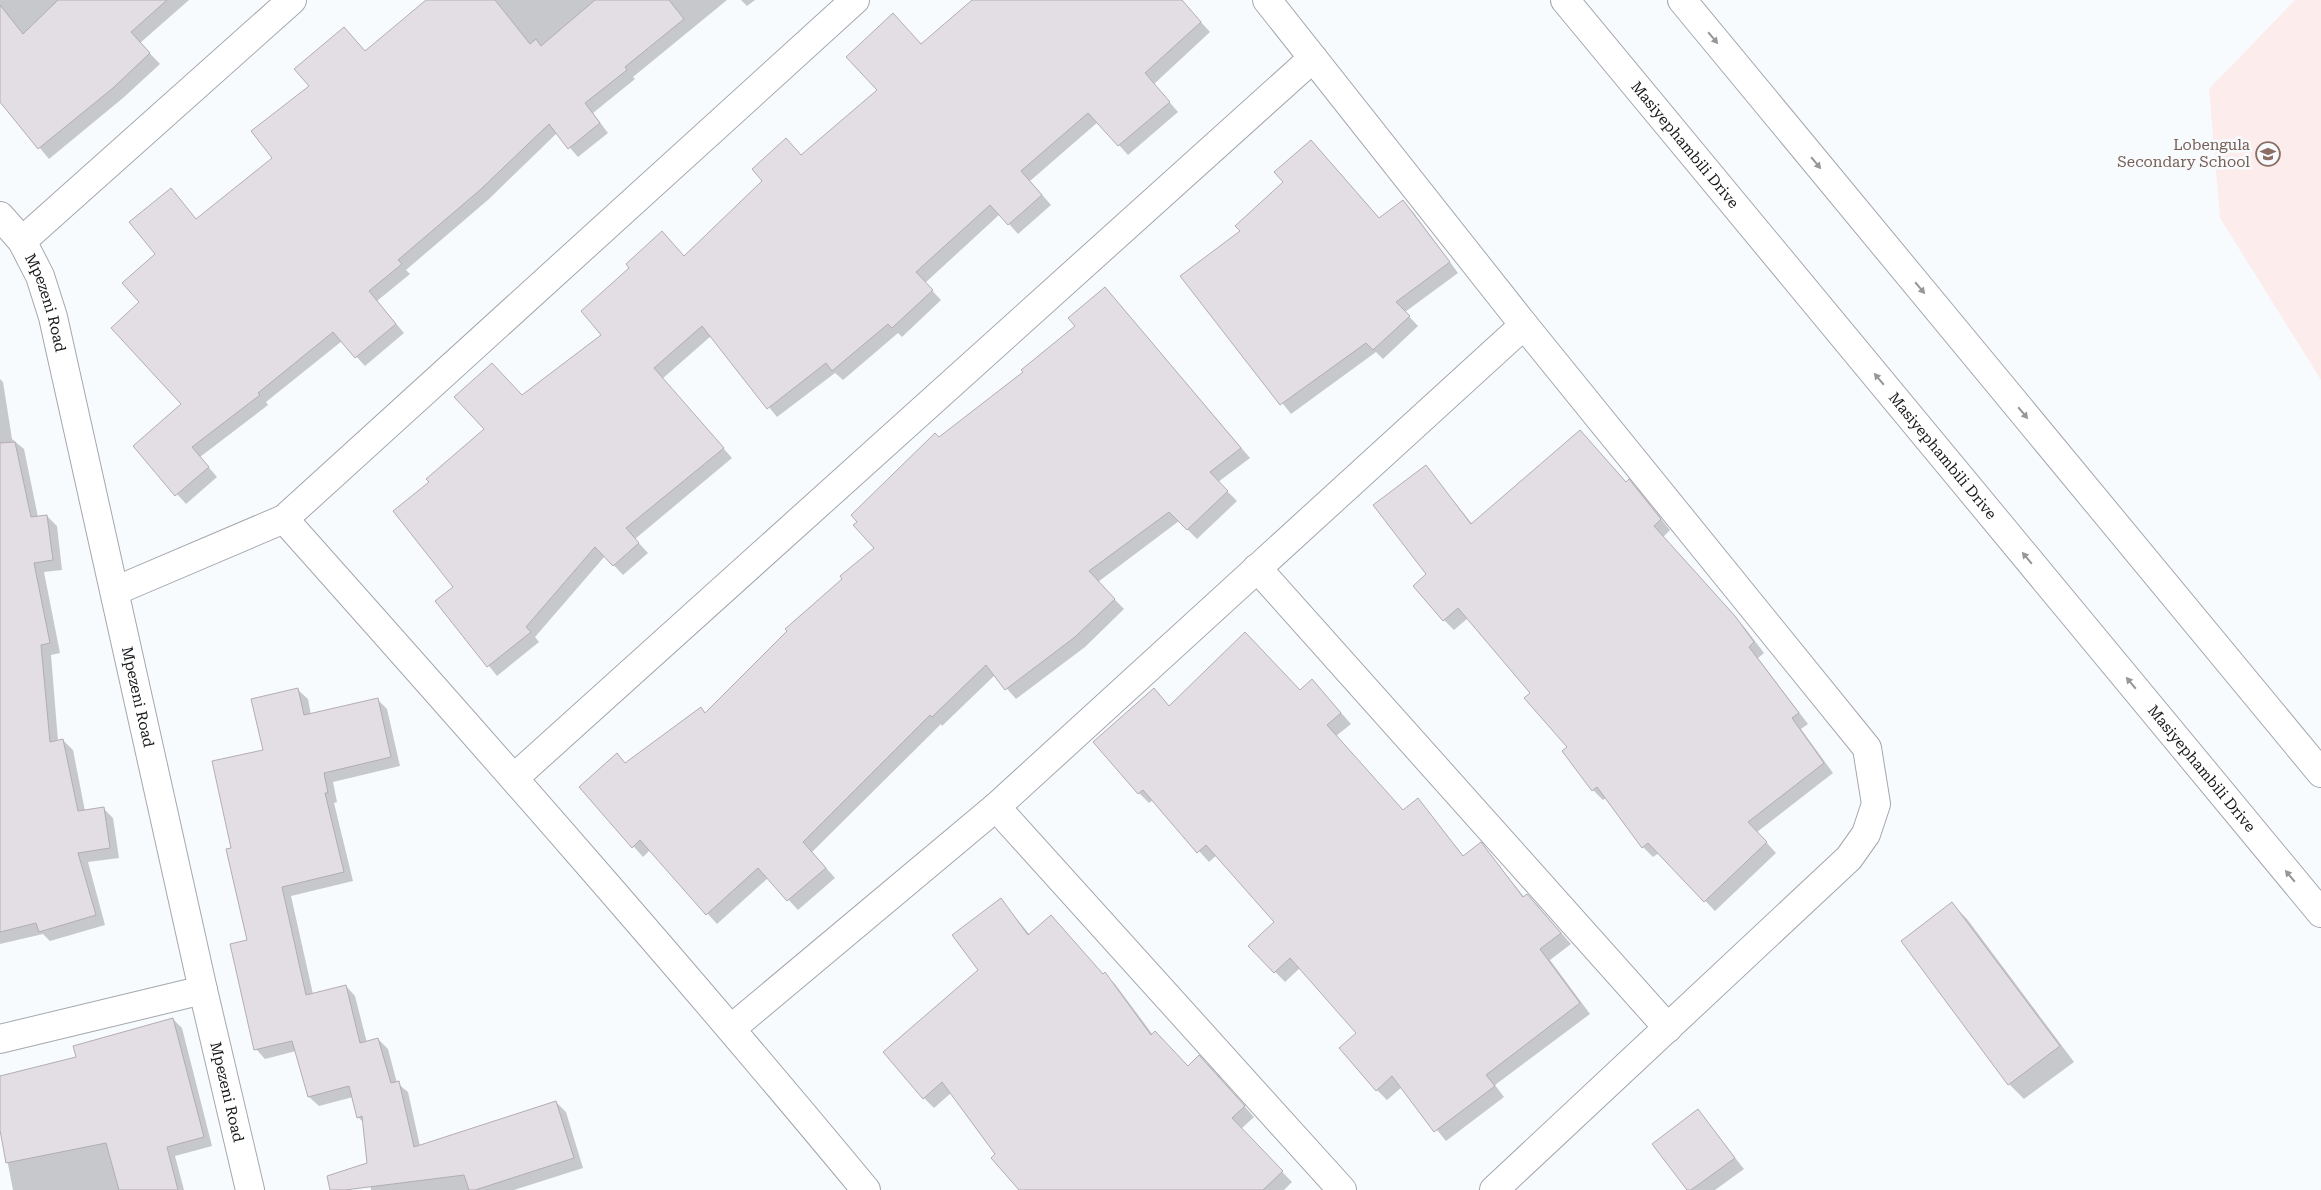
<svg xmlns="http://www.w3.org/2000/svg" width="2321" height="1190" viewBox="0 0 2321 1190" font-family="'Roboto Serif',serif">
  <style>
    .education { fill: #fdecec }
    .shadow { fill: #0003 }
    .building { fill: #e3dee3; stroke: #b3adb2 }
    .lines { fill: none; stroke-linecap: round; stroke-linejoin: round }
    .street-casing { stroke: #a4a7ad; stroke-width: 30 }
    .primary-casing { stroke: #a4a7ad; stroke-width: 30 }
    .street { stroke: #fff; stroke-width: 28 }
    .primary { stroke: #fff; stroke-width: 28 }
    .oneway { fill: #969798 }
    .labels { text-anchor: middle; stroke-width: 5; stroke-linejoin: round; paint-order: stroke }
    .street-label { font-size: 15px; fill: #151719; stroke: #f8fbfe }
    .education-label { font-size: 15px; fill: #785e54; stroke: #f8fbfe; text-anchor: end }
  </style>
  <rect width="100%" height="100%" fill="#f8fbfe"/>
  <polygon class="education" points="2295,0 2321,0 2321,380 2220,218 2209,89"/>
  <g class="shadow">
    <polygon points="0,0 189,0 140,43 160,64 123,98 49,159 0,100"/>
    <polygon points="428,0 727,0 633,77 635,79 593,113 608,133 578,157 557,133 489,199 406,270 410,274 377,301 404,333 365,366 342,341 266,402 268,405 200,457 217,477 186,504 134,446 183,404 141,302 197,220 274,158 344,28 365,52"/>
    <polygon points="741,0 755,0 747,6"/>
    <polygon points="974,0 1181,0 1210,32 1154,84 1178,112 1128,155 1098,122 1030,181 1051,205 1018,234 1000,214 925,283 941,300 902,337 898,333 843,380 835,373 777,417 711,336 662,379 732,458 635,539 648,553 623,575 605,556 535,637 539,642 497,676 437,601 455,587 430,482 522,397 603,335 685,257 878,90 921,45"/>
    <polygon points="1311,141 1380,219 1403,202 1413,212 1458,273 1405,312 1418,326 1383,359 1376,352 1291,414 1182,277 1241,231 1284,182"/>
    <polygon points="1114,299 1250,458 1218,482 1237,501 1197,539 1179,521 1098,582 1124,609 1085,647 1016,699 995,675 942,726 941,724 812,852 835,878 798,910 768,878 717,924 650,850 643,857 581,787 617,755 626,764 701,709 706,714 876,548 940,438 1025,373"/>
    <polygon points="0,379 3,382 12,439 24,449 38,517 47,516 57,526 62,570 44,572 60,653 51,655 58,741 63,740 73,750 85,811 103,808 113,818 119,858 88,862 105,925 50,941 43,934 0,944"/>
    <polygon points="1580,431 1627,483 1629,481 1639,491 1670,530 1663,537 1745,628 1764,653 1758,658 1808,724 1801,729 1833,773 1757,832 1776,853 1715,911 1659,853 1653,857 1643,847 1606,798 1603,800 1593,790 1569,748 1532,693 1468,618 1454,630 1444,620 1427,575 1426,467 1473,525"/>
    <polygon points="298,690 308,699 311,715 377,699 387,709 400,766 333,782 337,802 334,803 353,881 291,896 313,994 346,986 355,996 367,1043 378,1039 388,1049 397,1083 408,1092 420,1146 556,1102 566,1112 583,1168 514,1190 371,1190 364,1123 358,1117 353,1097 319,1106 309,1097 296,1051 265,1059 256,1049 248,941 233,848 264,751"/>
    <polygon points="1300,691 1322,691 1351,724 1336,736 1403,811 1418,799 1464,857 1481,844 1525,898 1527,896 1538,906 1571,944 1550,960 1590,1014 1495,1085 1504,1097 1446,1141 1402,1087 1387,1100 1377,1090 1358,1033 1300,968 1285,982 1250,946 1275,922 1217,855 1209,862 1153,800 1149,803 1139,793 1164,700 1170,707"/>
    <polygon points="1001,900 1030,935 1051,916 1103,975 1105,974 1115,984 1153,1035 1188,1068 1210,1067 1254,1117 1241,1129 1292,1182 1284,1190 1021,1190 951,1093 934,1108 924,1098 979,970"/>
    <polygon points="1952,904 1967,919 2074,1062 2024,1099 2009,1084"/>
    <polygon points="173,1019 182,1028 212,1146 175,1156 184,1190 13,1190 0,1123 0,1078 78,1058"/>
    <polygon points="1698,1111 1744,1169 1715,1190 1688,1190"/>
  </g>
  <g class="building">
    <polygon points="58,0 167,0 131,32 150,53 113,88 38,149 0,102 0,5 23,34"/>
    <polygon points="426,0 495,0 530,44 536,39 541,46 595,0 669,0 684,19 625,67 627,70 585,103 600,123 568,149 549,124 480,190 398,260 402,264 369,291 396,324 355,358 333,332 258,393 260,395 192,447 209,467 175,496 133,446 181,404 111,328 139,302 122,283 155,254 129,222 171,188 196,219 272,158 251,131 309,86 294,69 344,27 365,51"/>
    <polygon points="972,0 1182,0 1201,22 1145,73 1170,102 1118,146 1088,113 1021,171 1042,195 1008,225 990,205 916,272 933,290 892,328 888,324 832,371 826,363 767,409 702,326 654,368 724,448 626,528 639,543 613,566 595,547 526,627 531,632 487,667 435,601 453,587 393,511 429,482 426,479 484,429 454,397 492,363 522,395 601,335 581,311 629,268 626,264 662,231 684,256 762,181 752,169 786,138 801,155 877,90 846,57 893,13 921,44"/>
    <polygon points="1311,140 1379,218 1403,200 1450,262 1396,302 1410,316 1373,350 1366,343 1280,405 1180,276 1240,231 1235,226 1283,182 1274,172"/>
    <polygon points="1105,287 1241,448 1210,472 1228,491 1187,530 1169,512 1089,571 1115,599 1075,637 1005,690 986,665 932,717 930,715 803,842 826,868 787,901 758,868 706,915 640,840 632,848 579,787 617,753 625,763 701,707 705,713 787,631 785,629 842,579 840,576 874,548 853,525 857,522 851,515 935,433 939,437 1023,372 1021,370 1075,326 1068,318"/>
    <polygon points="1580,430 1626,482 1629,479 1661,519 1654,526 1735,616 1754,642 1749,647 1799,713 1792,718 1824,763 1748,822 1767,842 1704,902 1648,843 1642,848 1597,787 1592,791 1562,751 1567,747 1524,698 1530,693 1458,608 1443,621 1413,586 1426,574 1373,505 1426,465 1471,524"/>
    <polygon points="15,442 31,517 47,515 53,560 34,563 50,643 41,645 50,742 63,739 78,811 104,807 110,848 78,853 96,915 39,932 36,923 0,932 0,443"/>
    <polygon points="1245,632 1300,690 1312,679 1341,713 1327,725 1403,810 1418,798 1463,856 1481,842 1523,897 1527,894 1561,933 1540,949 1580,1003 1486,1075 1495,1086 1434,1132 1392,1076 1376,1091 1339,1048 1356,1033 1290,958 1274,973 1248,946 1274,922 1206,845 1197,853 1143,790 1138,794 1093,742 1154,688 1169,706"/>
    <polygon points="298,688 304,715 378,698 391,757 324,773 328,793 325,793 344,872 282,887 306,995 346,985 360,1043 378,1038 391,1083 399,1081 414,1147 556,1101 574,1158 475,1190 469,1190 464,1175 345,1190 330,1190 327,1176 367,1163 362,1116 357,1118 349,1086 308,1097 292,1041 254,1050 230,944 247,940 226,849 231,848 212,761 263,750 251,699"/>
    <polygon points="1001,898 1028,935 1051,915 1103,974 1105,972 1151,1035 1155,1031 1188,1066 1199,1055 1245,1106 1232,1118 1283,1171 1263,1190 1019,1190 991,1158 995,1154 942,1082 923,1099 883,1052 978,970 952,935"/>
    <polygon points="1952,902 2060,1046 2008,1085 1901,941"/>
    <polygon points="173,1018 204,1137 167,1147 178,1190 119,1190 106,1143 6,1163 0,1130 0,1076 76,1057 73,1046"/>
    <polygon points="1698,1109 1735,1158 1691,1190 1687,1190 1652,1144"/>
  </g>
  <g class="lines">
    <g class="street-casing">
      <g id="street">
        <polyline points="1267,0 1524,325 1867,748 1876,804 1866,834 1849,858 1494,1190"/>
        <path id="s1" d="M 0,216 L 22,241 L 40,276 L 53,317 L 203,990 L 250,1190"/>
        <polyline points="22,241 292,0"/>
        <path d="M 284,519 C 481,740 677,962 866,1190"/>
        <polyline points="1257,568 1668,1028"/>
        <polyline points="115,591 284,519 855,0"/>
        <polyline points="514,778 1313,58"/>
        <polyline points="996,807 1342,1190"/>
        <polyline points="732,1028 996,807 1524,325"/>
        <polyline points="0,1039 203,990"/>
      </g>
    </g>
    <g class="primary-casing">
      <g id="primary">
        <path id="s2" d="M 1565,0 L 2321,913"/>
        <polyline points="1682,0 2321,773"/>
      </g>
    </g>
    <use href="#street" class="street"/>
    <use href="#primary" class="primary"/>
  </g>
  <defs><path id="oneway-solid" d="M-6-.8H1V-3.2L6.5 0L1 3.2V.8H-6Z" transform="scale(1.25)"/></defs>
  <g class="oneway">
    <use href="#oneway-solid" transform="translate(1713 38) rotate(50)"/>
    <use href="#oneway-solid" transform="translate(1816 163) rotate(50)"/>
    <use href="#oneway-solid" transform="translate(1920 288) rotate(50)"/>
    <use href="#oneway-solid" transform="translate(1879 379) rotate(-130)"/>
    <use href="#oneway-solid" transform="translate(2023 413) rotate(50)"/>
    <use href="#oneway-solid" transform="translate(2027 558) rotate(-130)"/>
    <use href="#oneway-solid" transform="translate(2131 683) rotate(-130)"/>
    <use href="#oneway-solid" transform="translate(2290 876) rotate(-130)"/>
  </g>
  <defs>
    <g id="school-ring" transform="scale(1.25)"><circle r="9.5" fill="#f8fbfe" stroke="#8d6e63" stroke-width="1.5"/><path d="M0-5L7-2L0 1L-7-2ZM-4 1L0 2.5L4 1V4Q0 6-4 4Z" fill="#8d6e63"/></g>
  </defs>
  <g fill-rule="evenodd">
    <use href="#school-ring" x="2268" y="154"/>
  </g>
  <g class="labels">
    <g class="street-label">
      <text dy="5" stroke="none"><textPath href="#s2" startOffset="188">Masiyephambili Drive</textPath></text>
      <text dy="5" stroke="none"><textPath href="#s1" startOffset="100">Mpezeni Road</textPath></text>
      <text dy="5" stroke="none"><textPath href="#s2" startOffset="592">Masiyephambili Drive</textPath></text>
      <text dy="5" stroke="none"><textPath href="#s1" startOffset="505">Mpezeni Road</textPath></text>
      <text dy="5" stroke="none"><textPath href="#s2" startOffset="998">Masiyephambili Drive</textPath></text>
      <text dy="5" stroke="none"><textPath href="#s1" startOffset="910">Mpezeni Road</textPath></text>
    </g>
    <g class="education-label">
      <text x="2250" y="150">Lobengula<tspan x="2250" dy="17">Secondary School</tspan></text>
    </g>
  </g>
</svg>
